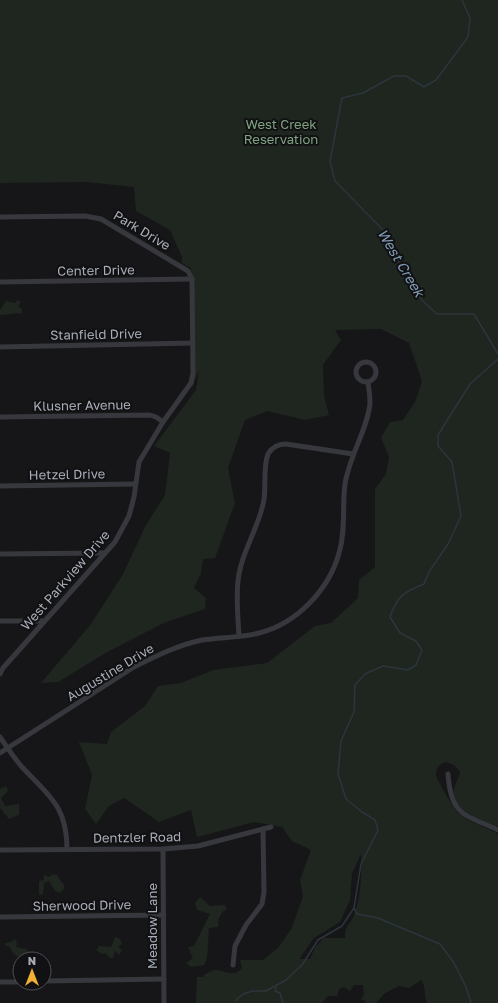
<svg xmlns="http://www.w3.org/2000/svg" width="498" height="1003" viewBox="0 0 498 1003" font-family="'Golos Text',sans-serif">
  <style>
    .green { fill: #1e261f; fill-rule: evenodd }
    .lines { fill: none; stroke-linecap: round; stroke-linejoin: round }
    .stream { stroke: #2c353c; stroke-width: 1.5 }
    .street { stroke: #37383d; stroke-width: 5 }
    .labels { text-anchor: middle; stroke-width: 4; stroke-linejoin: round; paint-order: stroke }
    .park-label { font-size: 13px; fill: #7fa381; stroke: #111113 }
    .street-label { font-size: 13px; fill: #a8adb8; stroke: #111113 }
    .water-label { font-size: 14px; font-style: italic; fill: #7f9bb3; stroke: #111113 }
  </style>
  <rect width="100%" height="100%" fill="#161618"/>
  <g class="green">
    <path d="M 0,0 L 498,0 L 498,827 C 482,819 451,812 454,789 C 455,783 459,778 460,772 C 453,760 437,758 436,775 C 436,778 454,809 457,812 C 469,823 485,826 498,834 L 498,1003 L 427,1003 C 423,995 427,988 421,980 L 409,988 L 399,986 L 385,993 L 376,1003 L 365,1003 L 365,1000 L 361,1000 L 364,994 L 363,985 L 354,985 L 350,991 L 344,987 L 339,989 L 337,996 L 328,996 L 322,1003 L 196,1003 L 197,977 L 204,977 L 204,975 C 207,973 211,971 214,970 C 224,969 234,979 242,968 L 240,960 L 263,960 L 278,948 L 292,928 L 303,896 L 300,880 L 311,850 L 292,841 L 282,827 L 254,822 L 197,837 L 191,810 L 159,822 L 124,798 L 109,806 L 96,824 L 85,809 L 92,775 L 79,742 L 107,744 L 111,732 L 145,706 L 158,686 L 181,683 L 213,670 L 267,663 L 315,626 L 331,623 L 358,598 L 359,580 L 375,567 L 375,489 L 386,474 L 389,457 L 381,438 L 390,422 L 403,420 L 416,400 L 422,381 L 409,343 L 381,329 L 335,330 L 341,340 L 323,365 L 324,395 L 329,415 L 305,420 L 267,411 L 245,420 L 228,468 L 235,503 L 215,558 L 203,559 L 201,573 L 194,588 L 206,598 L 205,609 L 166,622 L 109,651 L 58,682 L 41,683 L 91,624 L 123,574 L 146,525 L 165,495 L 170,453 L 154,446 L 196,390 L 199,370 L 192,388 L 191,268 L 182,263 L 182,257 L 170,230 L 136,211 L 134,187 L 86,182 L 0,183 ZM 361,854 C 362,872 361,898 354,915 C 350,926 345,923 345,938 L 324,938 L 315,947 L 310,959 L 299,959 L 314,938 L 340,922 L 350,900 L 352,873 Z"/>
    <polygon points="18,300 21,302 18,306 22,309 22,313 0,315 0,310 6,301 15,303"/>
    <polygon points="6,786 8,791 1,798 5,806 19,804 19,815 9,819 0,808 0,789"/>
    <polygon points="53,874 57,875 64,885 64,889 60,893 55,891 49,881 44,883 43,894 39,895 39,881 44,880 44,875 49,877"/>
    <polygon points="200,897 210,906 225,905 227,910 223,911 219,918 218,927 209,928 207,958 204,965 191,967 186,963 193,958 188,947 194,946 210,914 197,910 195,903"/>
    <polygon points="115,937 120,939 122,944 118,947 122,950 120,954 118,954 115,951 113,958 110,958 105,953 102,954 96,950 99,946 111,947"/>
    <path d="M 15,939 L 17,943 L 16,947 L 26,949 L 30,953 L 29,959 C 20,959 13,956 10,947 L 5,945 L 5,943 L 11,942 Z"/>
  </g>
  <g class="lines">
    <g class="stream">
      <polyline points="462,0 470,18 468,37 436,80 424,87 406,76 394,76 363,93 342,98 330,161 335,181 386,233 406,277 422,300 437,314 474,314 498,354"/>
      <polyline points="276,987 275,991 280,993 283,1003"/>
      <polyline points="235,1001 243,994 253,991 266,991 286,980 302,965 318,940 342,926 354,908"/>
      <path d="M 471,1003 L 466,987 L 454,963 L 440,944 L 378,918 L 357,914 L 354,908 L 361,864 L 378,830 L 375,820 L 362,812 L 346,799 L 338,774 L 341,741 L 354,712 L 355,685 L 365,674 L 383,666 L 408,670 L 416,665 L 422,650 L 416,641 L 400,633 L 390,617 C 397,596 404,592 424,584 L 429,572 L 448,544 L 461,516 L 452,462 L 438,446 L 438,435 L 470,384 L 498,359"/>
    </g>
    <g class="street">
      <polyline points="0,217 85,216 101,219 188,271 192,279 193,373 191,383 163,422 139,462 134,497 129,516 115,542 3,668 0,674"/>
      <polyline points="0,282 192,279"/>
      <polyline points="0,347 193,343"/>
      <circle cx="366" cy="372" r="10"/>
      <polyline points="0,417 150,415 156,417 163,422"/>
      <polyline points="0,486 135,484"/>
      <polyline points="0,554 104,553"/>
      <polyline points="0,621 43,621"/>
      <path d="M 239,636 C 238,618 236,599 238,581 C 241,552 259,528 264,500 C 266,485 263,467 268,454 C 272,447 278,444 286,444 L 353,454"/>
      <path d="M 0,737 C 7,747 14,758 22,767 C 49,796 67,806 67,849"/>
      <path d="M 0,753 L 134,667 C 156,656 178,645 202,640 C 221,637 240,638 259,633 C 296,624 329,590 339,553 C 346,530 342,507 345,484 C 349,457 368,428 370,403 C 370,396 369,389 368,382"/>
      <path d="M 448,774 C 451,816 464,814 498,830"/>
      <polyline points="163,849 164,1003"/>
      <polyline points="0,850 163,849 198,846 271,827"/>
      <polyline points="0,917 164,915"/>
      <polyline points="233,965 235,946 246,925 262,904 264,892 263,829"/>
      <polyline points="44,981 164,979"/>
      <polyline points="0,982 20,982"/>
    </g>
  </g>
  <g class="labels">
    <g class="park-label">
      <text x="281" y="129">West Creek<tspan x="281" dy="15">Reservation</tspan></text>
    </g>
    <g class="street-label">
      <text transform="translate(142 230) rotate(31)" y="5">Park Drive</text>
      <text transform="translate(96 270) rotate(-1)" y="5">Center Drive</text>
      <text transform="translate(96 334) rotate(-1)" y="5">Stanfield Drive</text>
      <text transform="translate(82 405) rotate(-1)" y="5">Klusner Avenue</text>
      <text transform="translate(67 474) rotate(-1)" y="5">Hetzel Drive</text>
      <text transform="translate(65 580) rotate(-49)" y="5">West Parkview Drive</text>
      <text transform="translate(110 672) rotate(-31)" y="5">Augustine Drive</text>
      <text transform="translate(137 837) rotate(-1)" y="5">Dentzler Road</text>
      <text transform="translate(82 905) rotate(-1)" y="5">Sherwood Drive</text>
      <text transform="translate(152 926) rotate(-90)" y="5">Meadow Lane</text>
    </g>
    <g class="water-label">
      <text transform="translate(401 263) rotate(59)" y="5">West Creek</text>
    </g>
  </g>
  <g transform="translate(32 971)"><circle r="19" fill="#111113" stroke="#4d4f55"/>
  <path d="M0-3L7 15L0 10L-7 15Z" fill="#f2b134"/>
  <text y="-6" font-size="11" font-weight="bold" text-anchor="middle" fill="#a8adb8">N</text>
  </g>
</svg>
